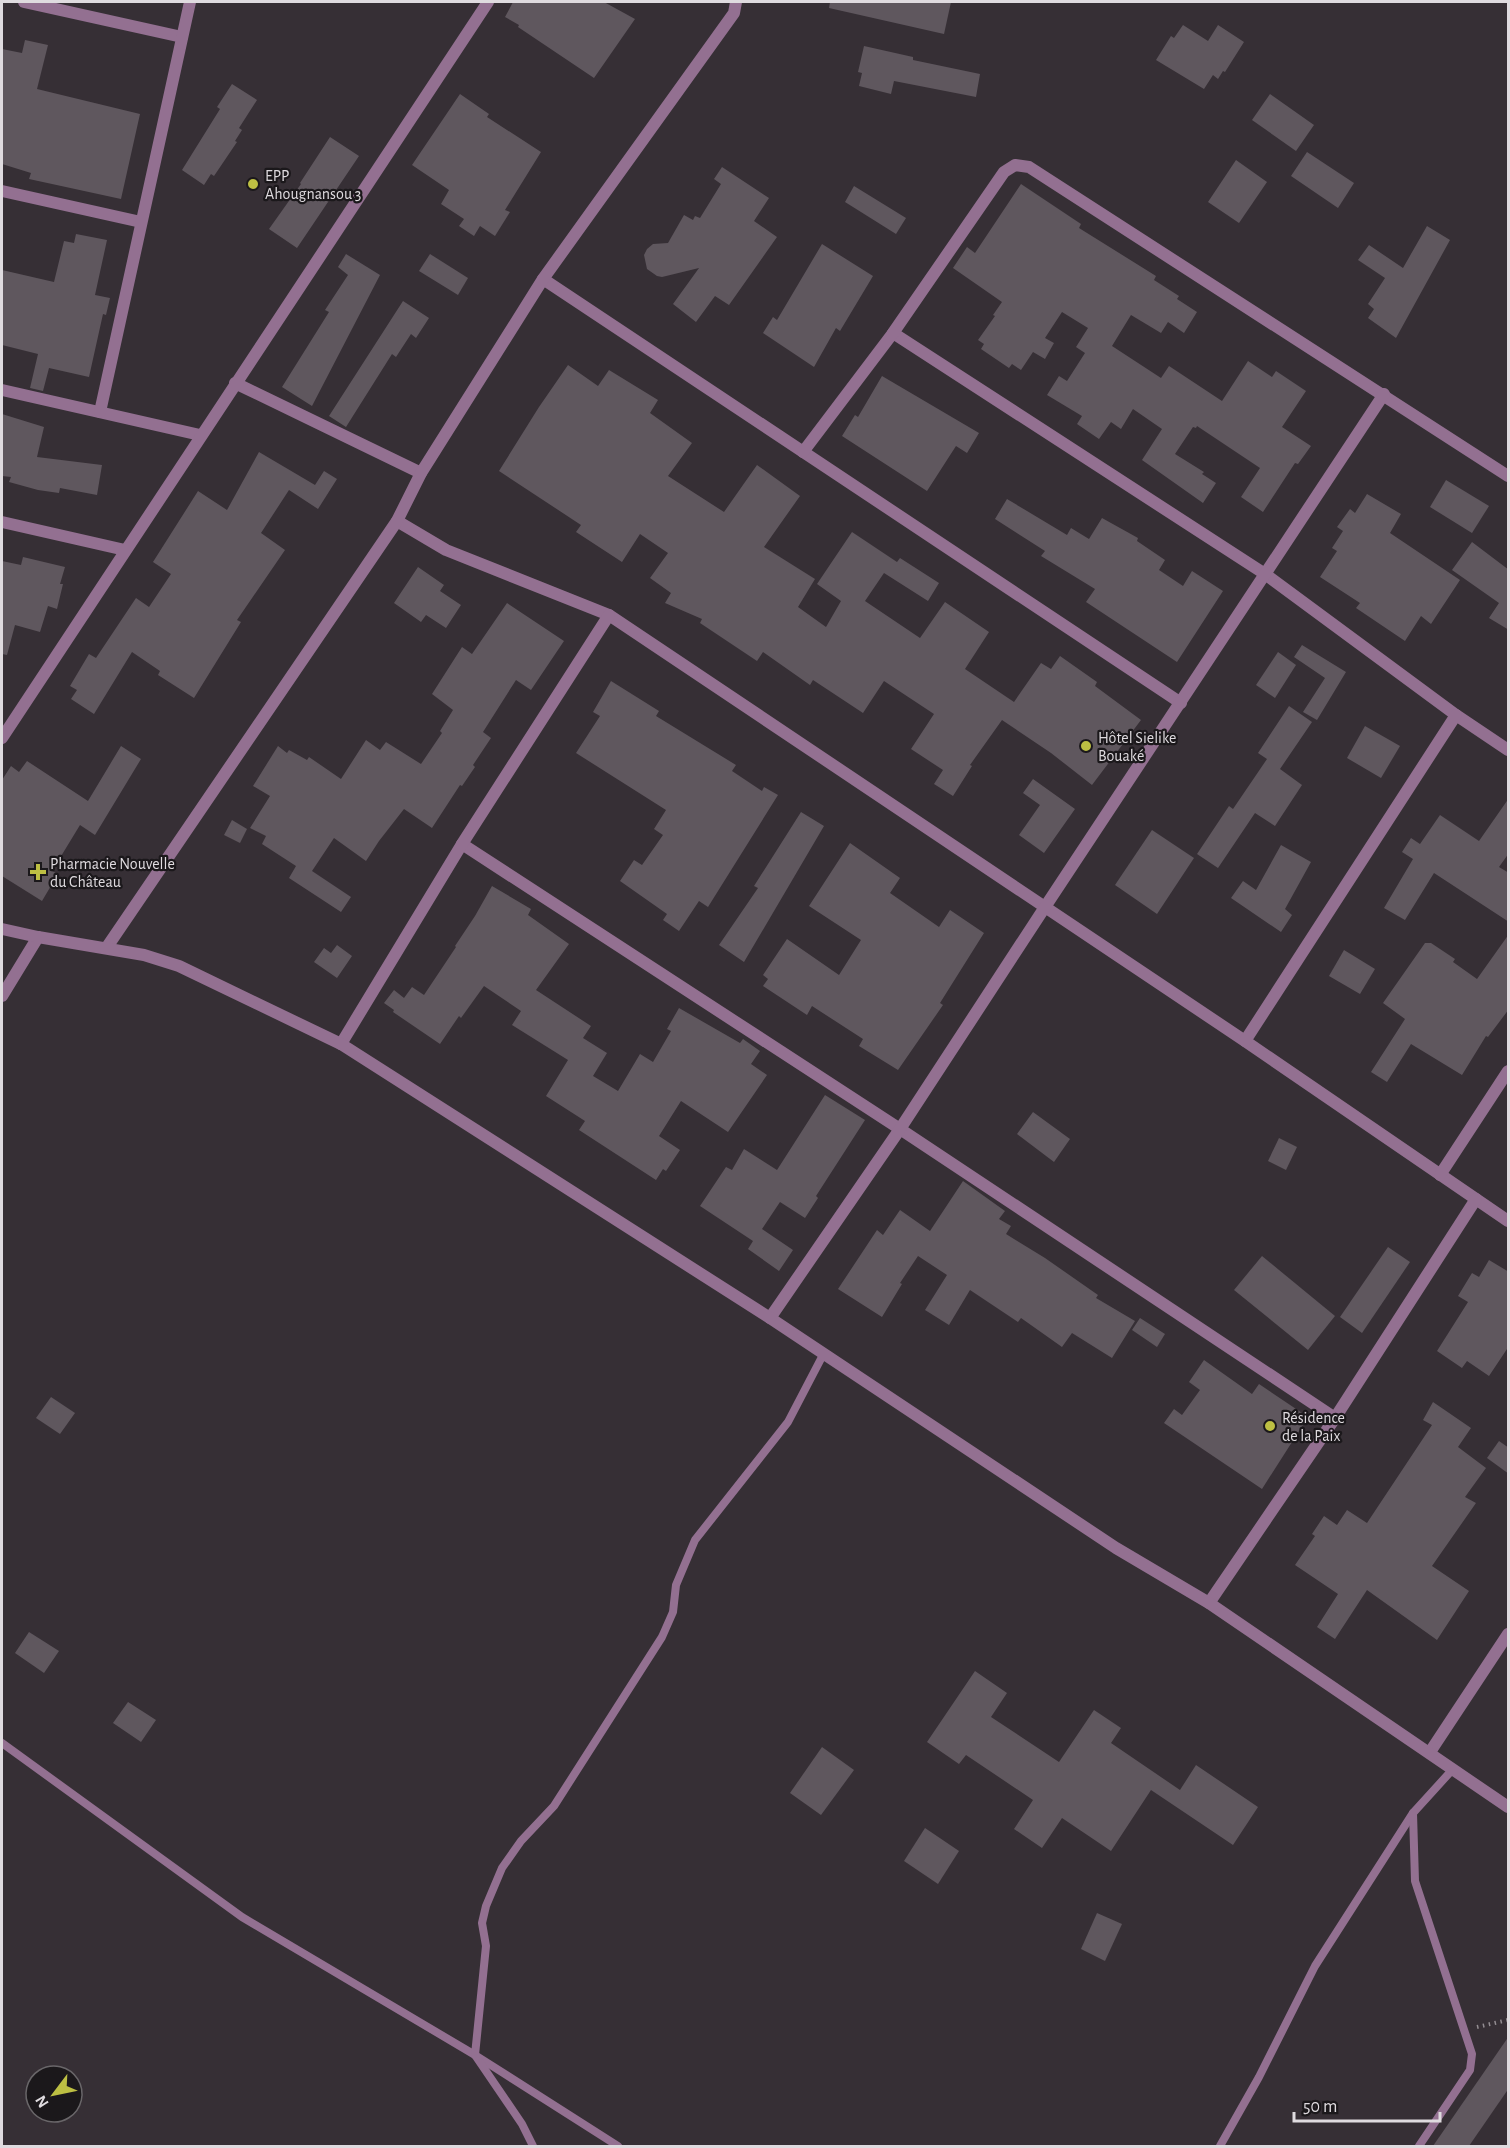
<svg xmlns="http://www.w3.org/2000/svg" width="1510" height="2148" viewBox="0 0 1510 2148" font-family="'Alegreya Sans',sans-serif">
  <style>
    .building { fill: #5f575e }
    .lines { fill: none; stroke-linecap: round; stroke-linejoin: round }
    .path { stroke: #938d92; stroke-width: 4; stroke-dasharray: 1.5 4.5; stroke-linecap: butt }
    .service { stroke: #937091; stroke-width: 8 }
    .minor { stroke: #937091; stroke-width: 12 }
    .tertiary { stroke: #937091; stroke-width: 12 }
    .poi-dot { fill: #bdbf43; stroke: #1b181b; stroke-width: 2 }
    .labels { text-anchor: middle; stroke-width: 4.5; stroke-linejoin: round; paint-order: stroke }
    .poi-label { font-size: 16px; fill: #dfdbdf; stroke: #1b181b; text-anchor: start }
  </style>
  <rect width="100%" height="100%" fill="#362f35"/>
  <g class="building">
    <polygon points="513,2 604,2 635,19 594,78 518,27 519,25 505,17"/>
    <polygon points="830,2 951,2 944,34 829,8"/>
    <polygon points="1183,25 1208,41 1218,25 1244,42 1225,72 1223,71 1218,79 1213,75 1204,89 1156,60 1171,36 1174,38"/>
    <polygon points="25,40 48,45 37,89 140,114 121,199 29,179 31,173 2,164 2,49 22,53"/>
    <polygon points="864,46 913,57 913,60 980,74 976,97 894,81 891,94 859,86 862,73 858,72"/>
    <polygon points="232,84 257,100 239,128 242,130 235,141 237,142 214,176 211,174 204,185 182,170 220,109 217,107"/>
    <polygon points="460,94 489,114 487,117 541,152 505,210 510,212 495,236 480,226 474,236 459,226 464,219 441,204 449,190 412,165"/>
    <polygon points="1270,94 1314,125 1296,151 1252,120"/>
    <polygon points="330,137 359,156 297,248 269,229 301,184 300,183"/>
    <polygon points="1307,152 1354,183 1338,208 1291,176"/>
    <polygon points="1236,160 1267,182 1239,223 1208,202"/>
    <polygon points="722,167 769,198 754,221 777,237 729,305 715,296 696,322 673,304 699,268 662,277 657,276 647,269 644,255 647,249 653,244 668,243 684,215 693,220 695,216 700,218 721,184 714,179"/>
    <polygon points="1021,184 1081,224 1079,228 1156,276 1154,280 1179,296 1177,299 1197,312 1184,333 1168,322 1161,333 1131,315 1112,346 1161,378 1169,366 1222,401 1248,361 1272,377 1276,371 1306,391 1282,427 1311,446 1298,464 1295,463 1263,512 1241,497 1260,468 1197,426 1196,428 1193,427 1175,454 1204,472 1202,474 1216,483 1203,503 1142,460 1162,429 1133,409 1121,429 1111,422 1099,439 1077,424 1082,416 1047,395 1059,376 1067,381 1085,353 1076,347 1088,328 1062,312 1045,338 1054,343 1045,359 1033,352 1021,370 1012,364 1009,368 981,349 984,344 978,340 995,316 993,315 1002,302 953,268 967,247 975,253"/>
    <polygon points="854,186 906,218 896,234 845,202"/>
    <polygon points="1427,226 1450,240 1396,338 1368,318 1374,309 1368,304 1385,278 1358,260 1369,245 1403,268"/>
    <polygon points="76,234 107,240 95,295 110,298 106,315 103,314 89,377 49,368 43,391 30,388 38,354 2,345 2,270 54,282 64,241 74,243"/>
    <polygon points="822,244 873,276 840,331 836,328 814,367 763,333 773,317 777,320"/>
    <polygon points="346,254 380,275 312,406 282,387 329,312 325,310 348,275 338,267"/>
    <polygon points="430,254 468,278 458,295 419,271"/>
    <polygon points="403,301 429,318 416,338 411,334 396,357 392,354 346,427 329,416"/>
    <polygon points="568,365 598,386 609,370 658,400 650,413 692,443 668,476 724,512 757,465 800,496 764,547 815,579 798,607 826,627 841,601 817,584 852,532 897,562 900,558 939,583 928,601 884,573 865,601 920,638 945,602 989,632 965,669 1014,702 1041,663 1051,669 1060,656 1097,682 1095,686 1141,720 1092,785 1051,753 1002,720 970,765 972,766 953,796 934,784 943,770 911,749 934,714 884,681 863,713 813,680 810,685 763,652 757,661 700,623 702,619 665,603 671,593 650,578 668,553 640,534 622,562 576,532 581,525 499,471 539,407"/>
    <polygon points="882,376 979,433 967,453 956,446 927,491 842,436 855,415 858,417"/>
    <polygon points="2,414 44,427 37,457 102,465 97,495 60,488 59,493 38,490 9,482 11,477 2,476"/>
    <polygon points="259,452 315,485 324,471 337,479 318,509 289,490 261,533 285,550 237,620 241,622 194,698 158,675 160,671 132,652 94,714 71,699 77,690 70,686 89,654 96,658 136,598 149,607 171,574 153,562 198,491 227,510"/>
    <polygon points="1446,480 1489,506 1472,533 1430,507"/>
    <polygon points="1367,494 1401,514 1390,533 1460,580 1431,624 1421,616 1405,641 1356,608 1360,603 1320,577 1337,551 1332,548 1343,531 1337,527 1350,509 1355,513"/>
    <polygon points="1007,499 1067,535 1071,528 1089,539 1102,518 1138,538 1137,541 1165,560 1159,570 1183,586 1192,571 1223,591 1177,662 1086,602 1095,589 1041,556 1045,551 995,519"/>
    <polygon points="1472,542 1509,570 1509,630 1489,618 1499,603 1452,570"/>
    <polygon points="23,557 65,567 60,584 63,584 57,609 48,606 40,632 15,625 7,655 2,654 2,561 21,565"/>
    <polygon points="418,567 444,585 440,591 461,605 446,628 426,615 421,622 394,603"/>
    <polygon points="507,603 564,641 531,690 516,680 483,732 491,738 473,765 475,767 462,786 460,785 432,828 404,809 379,841 366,861 334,838 312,871 351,897 341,912 289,878 296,866 262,844 266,836 250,828 270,796 253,786 278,746 287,753 289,750 307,760 309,757 341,779 366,740 380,750 386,742 421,764 442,733 440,731 453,710 432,694 462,647 472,654"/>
    <polygon points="1302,645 1346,672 1317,720 1303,712 1325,678 1294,657"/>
    <polygon points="1278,652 1296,665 1275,698 1256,685"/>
    <polygon points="611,681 659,711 656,716 736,765 732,771 762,791 764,787 778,795 708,907 699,901 679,931 663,920 667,914 620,881 634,860 642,865 663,835 654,829 666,810 576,753 600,716 593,712"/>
    <polygon points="1289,706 1312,722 1280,769 1302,785 1275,826 1255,813 1218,868 1197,854 1229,806 1233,809 1267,759 1258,753"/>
    <polygon points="1365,726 1400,746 1381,778 1347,758"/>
    <polygon points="121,746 141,759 95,835 80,825 52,871 58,874 42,901 2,876 2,780 11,766 19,772 27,761 88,801"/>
    <polygon points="1033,779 1075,809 1044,853 1019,835 1040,805 1023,793"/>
    <polygon points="1509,798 1509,853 1499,867 1509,873 1509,922 1434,873 1405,920 1384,908 1413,859 1402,852 1411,838 1420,844 1440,815 1479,841"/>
    <polygon points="801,812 824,826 744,962 719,945 758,888 754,886"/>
    <polygon points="232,820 247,829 240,843 224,835"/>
    <polygon points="1152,830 1194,858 1157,914 1115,885"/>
    <polygon points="850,843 900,878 890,893 939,927 950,910 984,933 940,1003 943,1005 898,1070 859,1046 863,1039 812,1006 807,1015 763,986 768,979 763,975 787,939 839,975 861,940 809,906"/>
    <polygon points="1281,845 1311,862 1285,909 1292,915 1281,932 1231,898 1243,881 1256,890"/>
    <polygon points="492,886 531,909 528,915 569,944 536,990 591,1026 583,1038 607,1053 593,1076 618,1091 640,1054 653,1062 671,1031 667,1029 679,1008 740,1043 743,1039 760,1051 751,1064 767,1075 728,1132 681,1101 659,1136 680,1150 666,1171 663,1169 656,1180 579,1130 585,1121 546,1096 568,1060 512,1025 521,1011 484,986 461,1018 459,1016 440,1044 393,1012 394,1010 384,1003 394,990 404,998 412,987 424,995 456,947 455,946 475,916"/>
    <polygon points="1509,934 1509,1009 1488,1037 1486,1036 1462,1075 1411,1044 1387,1082 1371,1072 1405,1019 1383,1003 1425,943 1431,943 1455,959 1453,962 1477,979"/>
    <polygon points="337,945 352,956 337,978 314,962 324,948 331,953"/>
    <polygon points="1344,950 1375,969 1360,994 1329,976"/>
    <polygon points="825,1095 865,1120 816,1196 818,1198 805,1218 780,1202 762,1229 793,1250 779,1271 748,1249 753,1241 700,1206 726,1167 732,1170 744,1149 777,1170"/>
    <polygon points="1033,1112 1070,1139 1054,1162 1017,1134"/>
    <polygon points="1279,1138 1297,1147 1286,1170 1268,1161"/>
    <polygon points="963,1181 1005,1211 999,1219 1011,1226 1006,1234 1045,1258 1098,1295 1096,1298 1135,1321 1112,1358 1072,1333 1062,1347 1021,1318 1018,1322 970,1290 949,1325 925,1310 947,1275 918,1256 900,1283 902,1284 882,1317 838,1289 877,1230 883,1235 900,1210 930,1231"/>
    <polygon points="1388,1247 1410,1262 1362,1333 1340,1317"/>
    <polygon points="1262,1256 1335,1316 1308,1350 1234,1290"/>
    <polygon points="1489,1260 1509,1272 1509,1346 1489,1376 1467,1361 1462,1368 1437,1351 1468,1302 1458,1296 1472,1273 1479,1277"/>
    <polygon points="1140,1318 1165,1334 1157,1347 1132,1330"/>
    <polygon points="1204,1360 1252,1394 1259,1384 1308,1417 1262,1489 1164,1423 1174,1409 1182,1415 1200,1390 1189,1382"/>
    <polygon points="51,1397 75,1413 60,1434 36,1418"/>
    <polygon points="1433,1402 1471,1428 1458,1447 1486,1468 1465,1497 1476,1503 1432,1566 1469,1591 1437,1640 1367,1590 1335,1639 1317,1627 1338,1594 1295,1565 1315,1536 1312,1534 1324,1516 1337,1525 1347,1510 1367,1523 1432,1425 1423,1420"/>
    <polygon points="1499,1441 1509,1448 1509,1474 1487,1458"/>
    <polygon points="29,1632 59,1651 44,1673 15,1653"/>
    <polygon points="975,1671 1007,1693 991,1717 1059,1762 1094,1710 1121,1728 1111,1743 1180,1790 1196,1765 1258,1807 1233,1845 1151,1790 1111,1851 1062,1818 1042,1848 1014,1829 1033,1800 966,1755 959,1764 927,1742"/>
    <polygon points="128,1702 156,1720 141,1742 113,1723"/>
    <polygon points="822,1747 854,1770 821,1815 790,1793"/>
    <polygon points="925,1828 959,1851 938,1884 904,1861"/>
    <polygon points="1097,1913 1122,1924 1105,1961 1081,1949"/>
    <polygon points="1509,2036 1509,2088 1469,2146 1433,2146"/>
  </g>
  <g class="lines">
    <polyline class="path" points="1477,2027 1508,2020"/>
    <g class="service">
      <polyline points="2,1743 242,1917 475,2055 618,2146"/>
      <polyline points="533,2146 522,2124 475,2055 486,1946 482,1923 486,1906 502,1868 521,1841 554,1806 662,1637 673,1612 676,1585 695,1540 788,1422 824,1353"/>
      <polyline points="1220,2146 1259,2077 1315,1966 1413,1813"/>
      <polyline points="1419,2146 1470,2070 1472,2054 1415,1881 1413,1813 1453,1769"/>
    </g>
    <g class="minor">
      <polyline points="24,2 182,37"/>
      <polyline points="2,191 141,222"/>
      <polyline points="543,279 1181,703"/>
      <polyline points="893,333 1265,574 1456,715 1508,750"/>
      <polyline points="235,383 421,473"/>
      <polyline points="2,390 200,435"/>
      <polyline points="100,412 190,2"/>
      <polyline points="803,452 893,333 1004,172 1015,165 1029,167 1508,476"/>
      <polyline points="397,521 446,550 609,615 1245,1041 1508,1221"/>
      <polyline points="2,522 125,550"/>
      <polyline points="2,738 488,2"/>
      <polyline points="462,844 900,1129 1335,1418"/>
      <polyline points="107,947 397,521 421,473 543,279 734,13 736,2"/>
      <polyline points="2,996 38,937"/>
      <polyline points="1245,1041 1456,715"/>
      <polyline points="341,1044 462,844 609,615"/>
      <polyline points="1440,1175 1508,1071"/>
      <polyline points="770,1318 900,1129 1045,907 1384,394"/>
      <polyline points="1209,1603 1335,1418 1476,1199"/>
      <polyline points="1430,1752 1508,1634"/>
    </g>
    <polyline class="tertiary" points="2,929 38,937 144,955 179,966 341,1044 770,1318 1116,1548 1209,1603 1508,1807"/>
  </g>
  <g class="poi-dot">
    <circle cx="253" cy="184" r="6"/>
    <circle cx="1086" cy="746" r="6"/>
    <path d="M35 863h6v6h6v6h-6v6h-6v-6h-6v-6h6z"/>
    <circle cx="1270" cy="1426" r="6"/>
  </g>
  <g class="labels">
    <g class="poi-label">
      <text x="265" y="181">EPP<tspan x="265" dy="18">Ahougnansou 3</tspan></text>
      <text x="1098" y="743">Hôtel Sielike<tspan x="1098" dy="18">Bouaké</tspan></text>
      <text x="50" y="869">Pharmacie Nouvelle<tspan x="50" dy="18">du Château</tspan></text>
      <text x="1282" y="1423">Résidence<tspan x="1282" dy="18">de la Paix</tspan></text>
    </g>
  </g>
  <rect width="1510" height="2148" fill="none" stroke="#dfdbdf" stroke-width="6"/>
  <g transform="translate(54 2094) rotate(238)"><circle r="28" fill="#1b181b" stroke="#696669" stroke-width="1.5"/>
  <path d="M0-4.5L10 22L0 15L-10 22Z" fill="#bdbf43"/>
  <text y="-9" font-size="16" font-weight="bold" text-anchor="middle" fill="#dfdbdf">N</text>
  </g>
  <path d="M1294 2112v9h146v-9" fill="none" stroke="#dfdbdf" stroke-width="3"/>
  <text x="1303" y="2112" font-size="18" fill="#dfdbdf" stroke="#1b181b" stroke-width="4.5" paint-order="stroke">50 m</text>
</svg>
